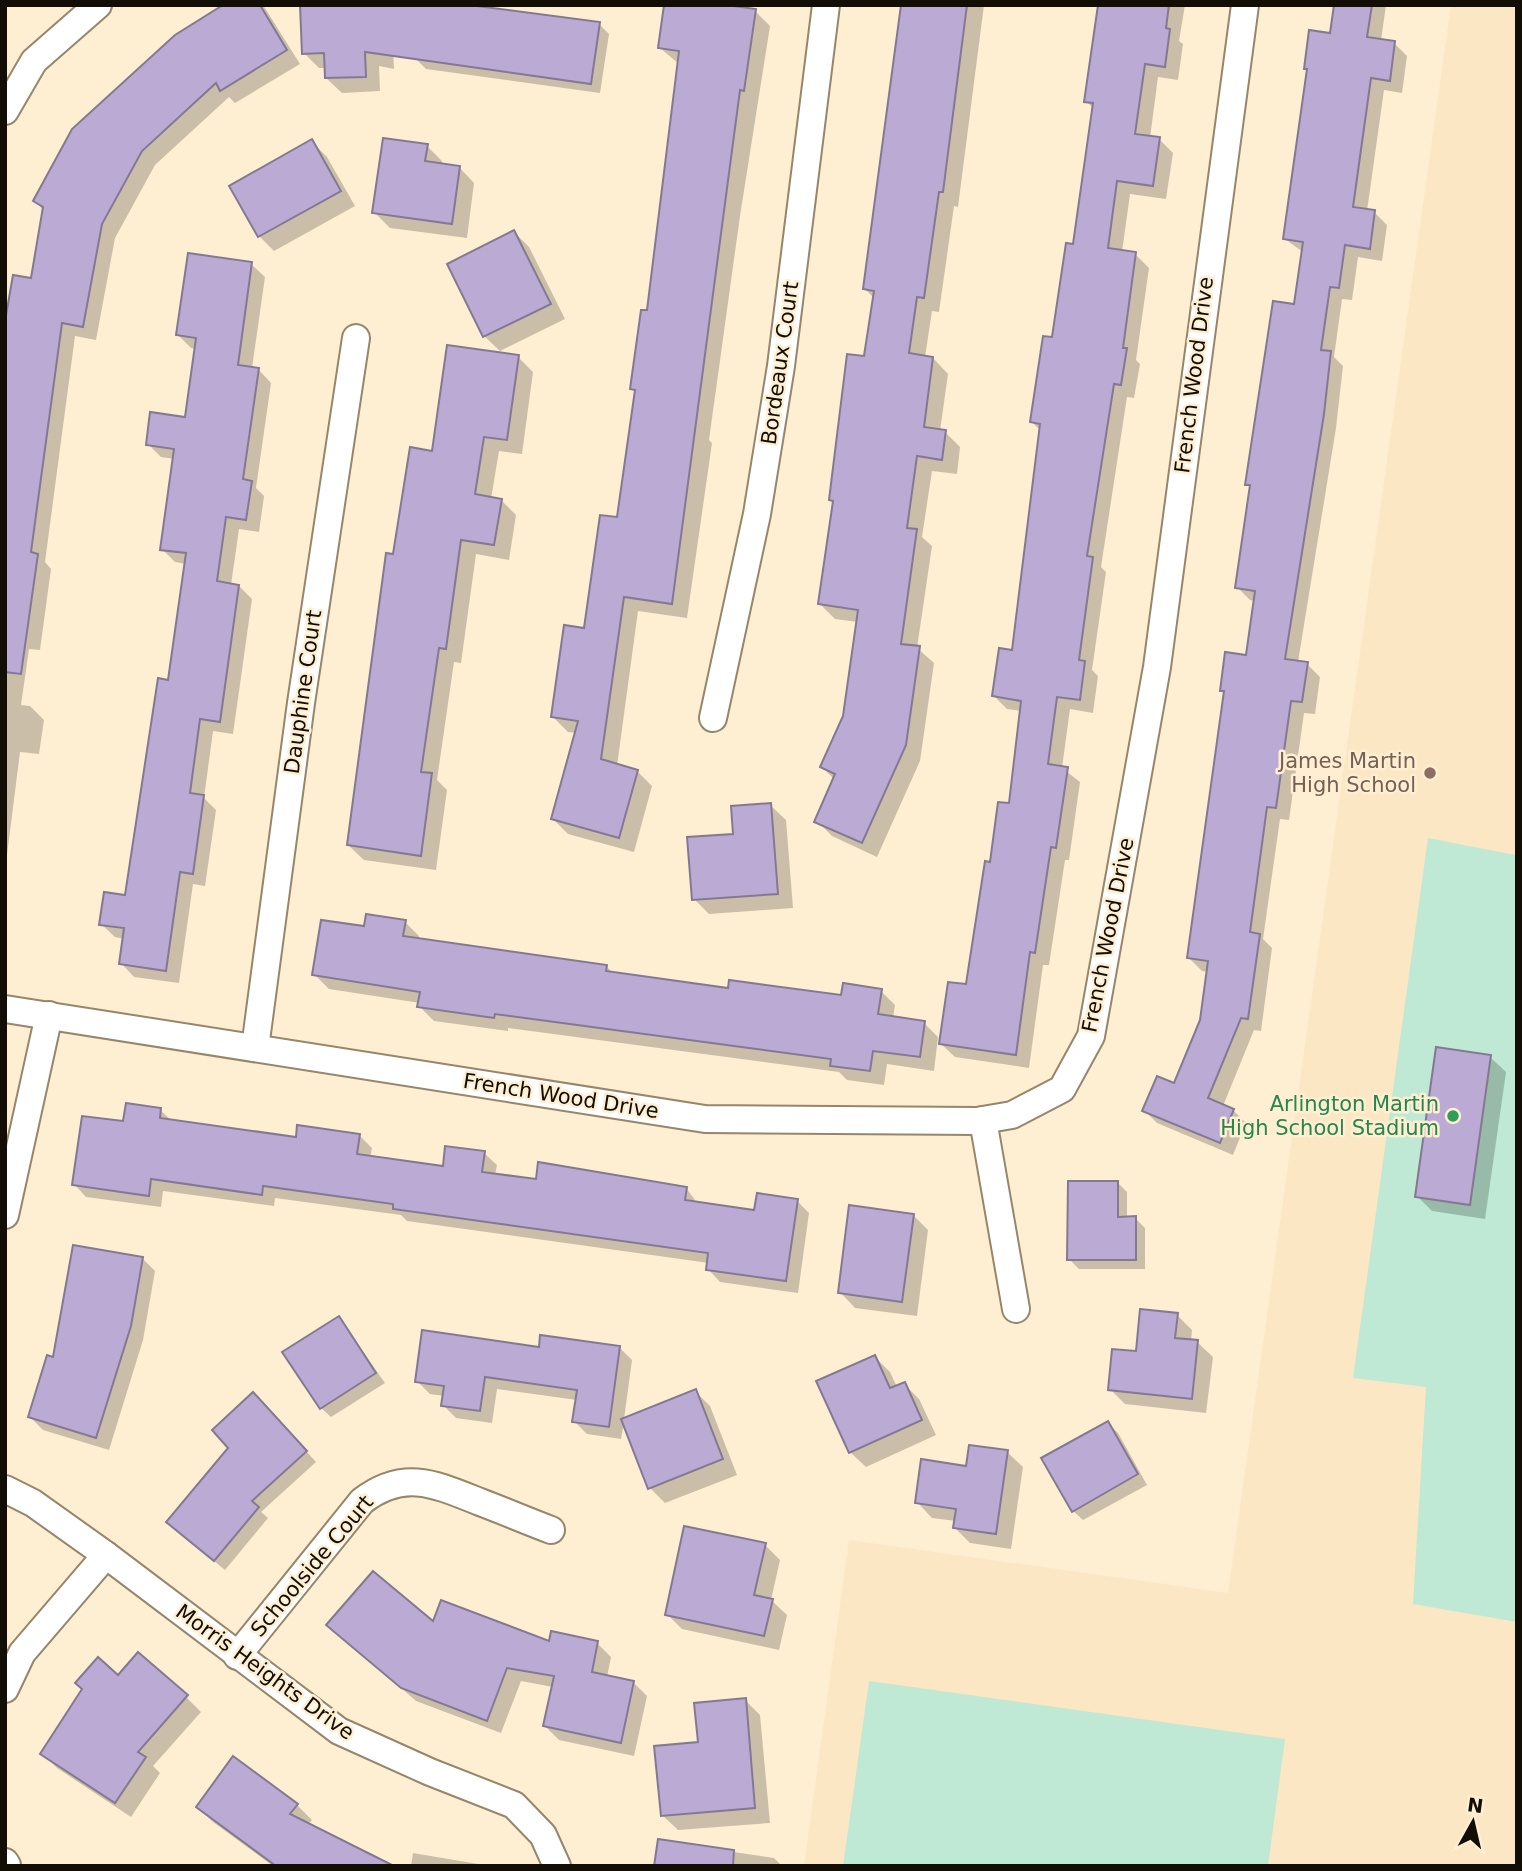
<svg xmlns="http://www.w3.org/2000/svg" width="1522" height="1871" viewBox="0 0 1522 1871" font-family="'DejaVu Sans',sans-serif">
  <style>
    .built { fill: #fbe7c3 }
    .green { fill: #bfe9d4 }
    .shadow { fill: #0003 }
    .building { fill: #bbabd4; stroke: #837993; stroke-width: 2 }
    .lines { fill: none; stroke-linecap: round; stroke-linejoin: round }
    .street-casing { stroke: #95866c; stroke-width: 30 }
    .street { stroke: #fff; stroke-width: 26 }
    .education-dot { fill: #8d6e63; stroke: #feeed2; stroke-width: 2.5 }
    .leisure-dot { fill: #2e9e5b; stroke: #feeed2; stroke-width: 2.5 }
    .labels { text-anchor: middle; stroke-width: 5; stroke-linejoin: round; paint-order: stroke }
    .street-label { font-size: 21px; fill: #130e05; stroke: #feeed2 }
    .education-label { font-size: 21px; fill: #785e54; stroke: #feeed2; text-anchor: end }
    .leisure-label { font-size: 21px; fill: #27864d; stroke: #feeed2; text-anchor: end }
  </style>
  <rect width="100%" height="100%" fill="#feeed2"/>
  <polygon class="built" points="1451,5 1517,5 1517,1866 804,1866 849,1540 1228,1593"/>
  <g class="green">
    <polygon points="1428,838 1515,855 1517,847 1517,1622 1413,1604 1426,1387 1353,1378"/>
    <polygon points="869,1681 1285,1739 1268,1866 843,1866"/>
  </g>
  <g class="shadow">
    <polygon points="226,5 263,5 300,64 235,103 229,97 155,165 115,238 96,340 75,336 45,562 51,569 40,650 29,649 21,705 30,706 44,720 39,754 20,752 5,871 5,331 32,280 44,211 35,201"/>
    <polygon points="391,5 394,69 379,66 380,91 342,93 326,78 326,68 319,68 304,53"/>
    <polygon points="903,5 984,5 958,207 954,206 939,312 932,311 925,357 933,358 948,374 940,431 945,432 960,447 957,474 932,471 922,537 932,546 917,648 934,663 920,761 877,857 832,836 817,821 835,780 822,767 845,716 858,622 835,619 820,604 834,503 831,499 866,358 874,298 864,288"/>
    <polygon points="1111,5 1185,5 1179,41 1183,44 1178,80 1158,77 1150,138 1159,139 1173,153 1166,199 1130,194 1122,252 1135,254 1149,268 1136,360 1140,364 1134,398 1127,397 1101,567 1106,572 1092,670 1098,676 1093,713 1070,709 1062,768 1080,782 1069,860 1065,860 1049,965 1043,965 1029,1068 955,1057 941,1044 968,986 991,864 1011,805 1022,711 1007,709 994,696 1014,652 1041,431 1032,422 1074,246 1094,109 1086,101"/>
    <polygon points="1335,5 1386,5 1381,41 1394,43 1407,56 1402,93 1384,90 1367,211 1374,212 1387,225 1382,261 1358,257 1352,300 1342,299 1334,357 1343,366 1336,428 1298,662 1307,664 1320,677 1315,714 1304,713 1289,820 1280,819 1263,939 1272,948 1261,1031 1254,1030 1223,1106 1233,1110 1246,1123 1233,1155 1157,1123 1144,1110 1175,1086 1202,1021 1208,972 1202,971 1189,958 1225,693 1222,690 1247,657 1255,601 1250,600 1237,587 1251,488 1247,484 1295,306 1303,252 1285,239 1309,71 1305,68 1331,35"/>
    <polygon points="755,11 770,26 740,216 709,440 712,443 687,618 638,611 617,766 637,771 652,786 634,852 568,834 553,819 577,733 568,732 553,717 586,630 619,519 637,393 632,389 648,312 679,64 660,48"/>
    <polygon points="599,24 609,34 600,93 426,69 416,59"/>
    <polygon points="312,142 327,157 355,206 274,251 259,236"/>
    <polygon points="427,146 442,161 442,165 459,167 474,183 467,238 390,228 374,212"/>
    <polygon points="514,232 529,247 565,319 500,351 484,336"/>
    <polygon points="251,264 265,277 252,368 258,369 271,383 256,488 264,496 259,532 239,529 231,585 239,586 252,599 233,734 213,731 204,798 216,810 205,886 193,884 179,983 134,977 121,963 125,939 115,937 101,924 127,897 170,682 186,564 175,562 162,549 175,459 161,457 148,444 186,419 196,349 191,348 178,335"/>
    <polygon points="518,357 533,372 522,454 499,451 491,499 501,500 516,515 509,560 476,554 461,663 454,662 437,780 447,790 436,870 364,860 348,845 395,556 434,453"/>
    <polygon points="770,805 786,820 793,908 709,914 694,899 735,835"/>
    <polygon points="405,922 419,936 419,940 606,966 614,974 729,990 842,997 881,991 895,1005 893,1018 924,1023 938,1037 934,1071 887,1064 884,1085 847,1080 839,1072 508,1028 508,1031 434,1021 419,1006 420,1003 329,989 314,974 366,928"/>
    <polygon points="1490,1057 1506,1072 1485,1219 1432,1211 1417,1196"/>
    <polygon points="160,1110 172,1121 297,1139 359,1135 372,1148 370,1158 444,1168 484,1153 497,1165 495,1175 537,1181 686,1188 698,1204 756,1212 797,1201 809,1213 798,1293 720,1282 708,1269 709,1263 407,1221 401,1215 275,1198 274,1206 163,1191 161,1207 86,1197 74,1184 125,1123"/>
    <polygon points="1117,1182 1127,1192 1127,1218 1135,1218 1145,1228 1145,1269 1079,1269 1069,1259"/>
    <polygon points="913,1215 928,1230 917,1316 855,1308 840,1292"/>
    <polygon points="142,1258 155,1271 143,1340 109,1450 43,1430 30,1417 55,1360"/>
    <polygon points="1177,1315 1192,1330 1191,1341 1197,1342 1213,1357 1206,1413 1125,1404 1110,1389 1137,1353"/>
    <polygon points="339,1318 385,1383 331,1417 321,1408"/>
    <polygon points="620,1348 632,1360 624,1419 695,1391 710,1406 737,1475 665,1503 650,1488 624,1422 621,1439 587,1434 574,1421 577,1400 497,1389 492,1423 456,1418 443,1405 444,1396 430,1394 417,1381 540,1349"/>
    <polygon points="875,1357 890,1372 897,1387 904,1384 919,1399 936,1435 866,1467 850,1452"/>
    <polygon points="263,1404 316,1462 261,1512 268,1518 225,1570 179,1532 230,1448"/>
    <polygon points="1108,1423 1118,1433 1147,1485 1083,1520 1073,1511"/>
    <polygon points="1007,1452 1023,1467 1011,1549 970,1543 955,1528 956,1521 932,1518 917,1502 967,1468"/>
    <polygon points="765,1545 780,1560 771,1600 787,1615 779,1650 682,1629 667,1614"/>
    <polygon points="434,1624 550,1643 597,1643 611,1657 607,1677 633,1682 647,1696 634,1756 559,1740 545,1726 553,1687 521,1681 501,1733 416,1701 329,1625"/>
    <polygon points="118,1677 186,1697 201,1712 153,1766 160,1773 131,1817 57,1768 42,1753"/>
    <polygon points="745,1700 760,1715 770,1823 678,1830 662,1815 700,1744"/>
    <polygon points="297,1805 312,1820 308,1825 390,1866 273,1866 213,1822 198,1807"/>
    <polygon points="660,1841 774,1858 782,1866 656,1866"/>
    <polygon points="413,1853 490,1866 411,1866"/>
  </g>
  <g class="building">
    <polygon points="223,5 260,5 287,50 220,91 216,83 142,151 102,224 83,327 62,323 31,552 38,554 21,674 5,672 5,321 13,275 31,278 43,207 33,201 72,129 175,35"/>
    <polygon points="300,5 469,5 600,22 591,84 365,52 366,77 325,78 324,53 302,54"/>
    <polygon points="664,5 726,5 756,9 744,91 740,90 672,604 624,597 601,759 638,770 619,838 551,819 578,721 551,717 564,625 584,628 600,515 617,517 635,390 630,389 641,310 647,310 679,51 658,48"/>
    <polygon points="901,5 967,5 943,192 939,192 924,298 917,297 909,353 933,357 924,427 946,430 942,460 917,456 907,528 917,529 901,644 920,646 906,745 862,843 814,822 835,774 820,767 843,716 858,610 818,604 833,501 829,500 847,354 864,356 874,291 863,289"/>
    <polygon points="1098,5 1169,5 1166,28 1170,29 1165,67 1145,64 1135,134 1160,137 1153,186 1117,181 1108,248 1136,252 1123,348 1127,348 1121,385 1114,384 1087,556 1093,557 1079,660 1085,661 1080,700 1057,697 1048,764 1068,767 1056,848 1051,847 1035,953 1030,952 1016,1055 939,1044 948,982 966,984 985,861 990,862 998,802 1009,803 1021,701 992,696 999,648 1012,650 1040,424 1030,422 1043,336 1052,337 1066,243 1073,244 1093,103 1084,102"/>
    <polygon points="1334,5 1372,5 1367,37 1395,41 1390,81 1371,78 1353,207 1375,210 1370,249 1345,245 1339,288 1330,287 1321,350 1331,351 1324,414 1285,659 1308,662 1302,702 1291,701 1276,808 1267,807 1250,932 1260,934 1248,1019 1241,1018 1208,1098 1234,1109 1220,1143 1142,1111 1157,1076 1174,1083 1200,1020 1208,961 1187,958 1224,691 1220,691 1225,652 1246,655 1255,591 1235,588 1250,485 1245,485 1273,301 1294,304 1303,242 1283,239 1307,69 1304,69 1309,30 1330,33"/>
    <polygon points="383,138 428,144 425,161 460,166 452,224 372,213"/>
    <polygon points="312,139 341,191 258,237 229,186"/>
    <polygon points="514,230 551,304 483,337 447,264"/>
    <polygon points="188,253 252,262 238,365 259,368 243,479 252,481 246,520 226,517 217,581 239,585 220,722 200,719 190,793 204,795 193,874 180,872 166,971 119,964 124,928 99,925 104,892 125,895 158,678 168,680 186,553 160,550 174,449 146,445 150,412 185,417 196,338 176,335"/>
    <polygon points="447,345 519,355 507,440 484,437 475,494 502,499 494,545 461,540 446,649 439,648 421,772 432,773 421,856 347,845 386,553 393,554 410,447 432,451"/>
    <polygon points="771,803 778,894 692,900 687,837 733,834 731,806"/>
    <polygon points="366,914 406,920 403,936 607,965 606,971 728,988 729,980 841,995 843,983 882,989 878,1014 925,1021 920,1057 873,1051 870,1071 830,1066 831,1059 495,1014 494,1018 417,1007 420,992 312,975 321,920 364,926"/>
    <polygon points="1436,1047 1491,1055 1470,1205 1415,1197"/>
    <polygon points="126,1103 161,1108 160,1118 296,1137 297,1125 360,1134 357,1154 443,1166 445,1146 485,1151 482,1172 536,1179 538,1162 687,1187 685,1200 754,1210 757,1193 798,1199 786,1281 706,1270 708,1253 393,1209 393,1204 263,1186 262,1195 151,1179 149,1196 72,1185 82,1116 123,1121"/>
    <polygon points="1068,1181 1118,1181 1118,1217 1136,1216 1136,1260 1067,1260"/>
    <polygon points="849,1205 914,1214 902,1302 838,1293"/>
    <polygon points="73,1245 143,1257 131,1326 96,1438 28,1417 47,1355 53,1357"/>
    <polygon points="1140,1309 1178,1313 1175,1338 1198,1340 1192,1399 1108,1390 1112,1349 1136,1351"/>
    <polygon points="339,1316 376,1373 320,1409 282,1352"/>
    <polygon points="422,1330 539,1347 540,1335 620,1346 609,1427 572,1422 577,1390 485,1377 480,1411 441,1406 444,1386 415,1382"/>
    <polygon points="875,1355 890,1388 905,1382 922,1420 849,1453 816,1381"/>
    <polygon points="696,1389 723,1459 648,1489 621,1419"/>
    <polygon points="253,1392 307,1451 252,1501 259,1507 214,1561 166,1522 228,1448 212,1430"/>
    <polygon points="1108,1421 1138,1474 1072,1512 1041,1458"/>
    <polygon points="969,1445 1008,1450 996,1534 953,1528 956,1509 915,1503 921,1459 966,1466"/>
    <polygon points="684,1526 766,1543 754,1595 773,1599 764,1636 665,1615"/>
    <polygon points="373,1571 433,1621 441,1600 549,1641 551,1631 598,1641 592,1672 634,1681 621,1743 543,1726 554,1676 507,1668 487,1721 401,1688 326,1625"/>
    <polygon points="138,1652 188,1695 138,1752 146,1757 115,1803 40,1754 82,1689 75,1683 98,1657 118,1675"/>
    <polygon points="746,1698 755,1808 661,1816 654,1746 698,1742 694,1703"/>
    <polygon points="233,1756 298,1804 290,1814 394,1866 276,1866 196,1807"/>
    <polygon points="658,1839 734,1850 733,1866 654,1866"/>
  </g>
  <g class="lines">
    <g class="street-casing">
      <g id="street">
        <polyline points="5,111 34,61 98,5"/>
        <polyline points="713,718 757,514 781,366 826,5"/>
        <polyline points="5,1009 705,1119 977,1121 1012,1115 1062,1089 1091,1036 1157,667 1245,5"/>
        <polyline points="255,1048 301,703 356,338"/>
        <polyline points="983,1120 1016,1309"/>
        <polyline points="5,1215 49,1015"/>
        <polyline points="5,1489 33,1503 106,1555 339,1731 430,1772 514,1805 543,1835 557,1866"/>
        <path d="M 237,1656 L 362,1501 C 404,1469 435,1484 480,1502 C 504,1511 527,1521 551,1530"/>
        <polyline points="5,1689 22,1653 106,1555"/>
        <polyline points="5,1862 7,1865"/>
      </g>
    </g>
    <use href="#street" class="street"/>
  </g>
  <circle class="education-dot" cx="1430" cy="773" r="7"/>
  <circle class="leisure-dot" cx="1453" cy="1116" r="7"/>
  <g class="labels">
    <g class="street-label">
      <text transform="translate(780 363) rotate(-82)" y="7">Bordeaux Court</text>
      <text transform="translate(1194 375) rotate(-83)" y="7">French Wood Drive</text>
      <text transform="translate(303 692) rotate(-82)" y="7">Dauphine Court</text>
      <text transform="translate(1108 935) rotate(-79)" y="7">French Wood Drive</text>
      <text transform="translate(561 1096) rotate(9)" y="7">French Wood Drive</text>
      <text transform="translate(312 1566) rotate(-50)" y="7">Schoolside Court</text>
      <text transform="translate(265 1672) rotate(36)" y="7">Morris Heights Drive</text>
    </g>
    <g class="education-label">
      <text x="1416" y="768">James Martin<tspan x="1416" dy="24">High School</tspan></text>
    </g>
    <g class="leisure-label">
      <text x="1439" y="1111">Arlington Martin<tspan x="1439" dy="24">High School Stadium</tspan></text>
    </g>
  </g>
  <rect width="1522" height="1871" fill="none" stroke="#130e05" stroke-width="14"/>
  <g transform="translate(1473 1822) rotate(8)" stroke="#feeed2" stroke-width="5" paint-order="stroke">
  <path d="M0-5L12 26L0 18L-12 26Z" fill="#130e05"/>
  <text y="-10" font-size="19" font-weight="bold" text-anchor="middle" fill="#130e05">N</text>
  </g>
</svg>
